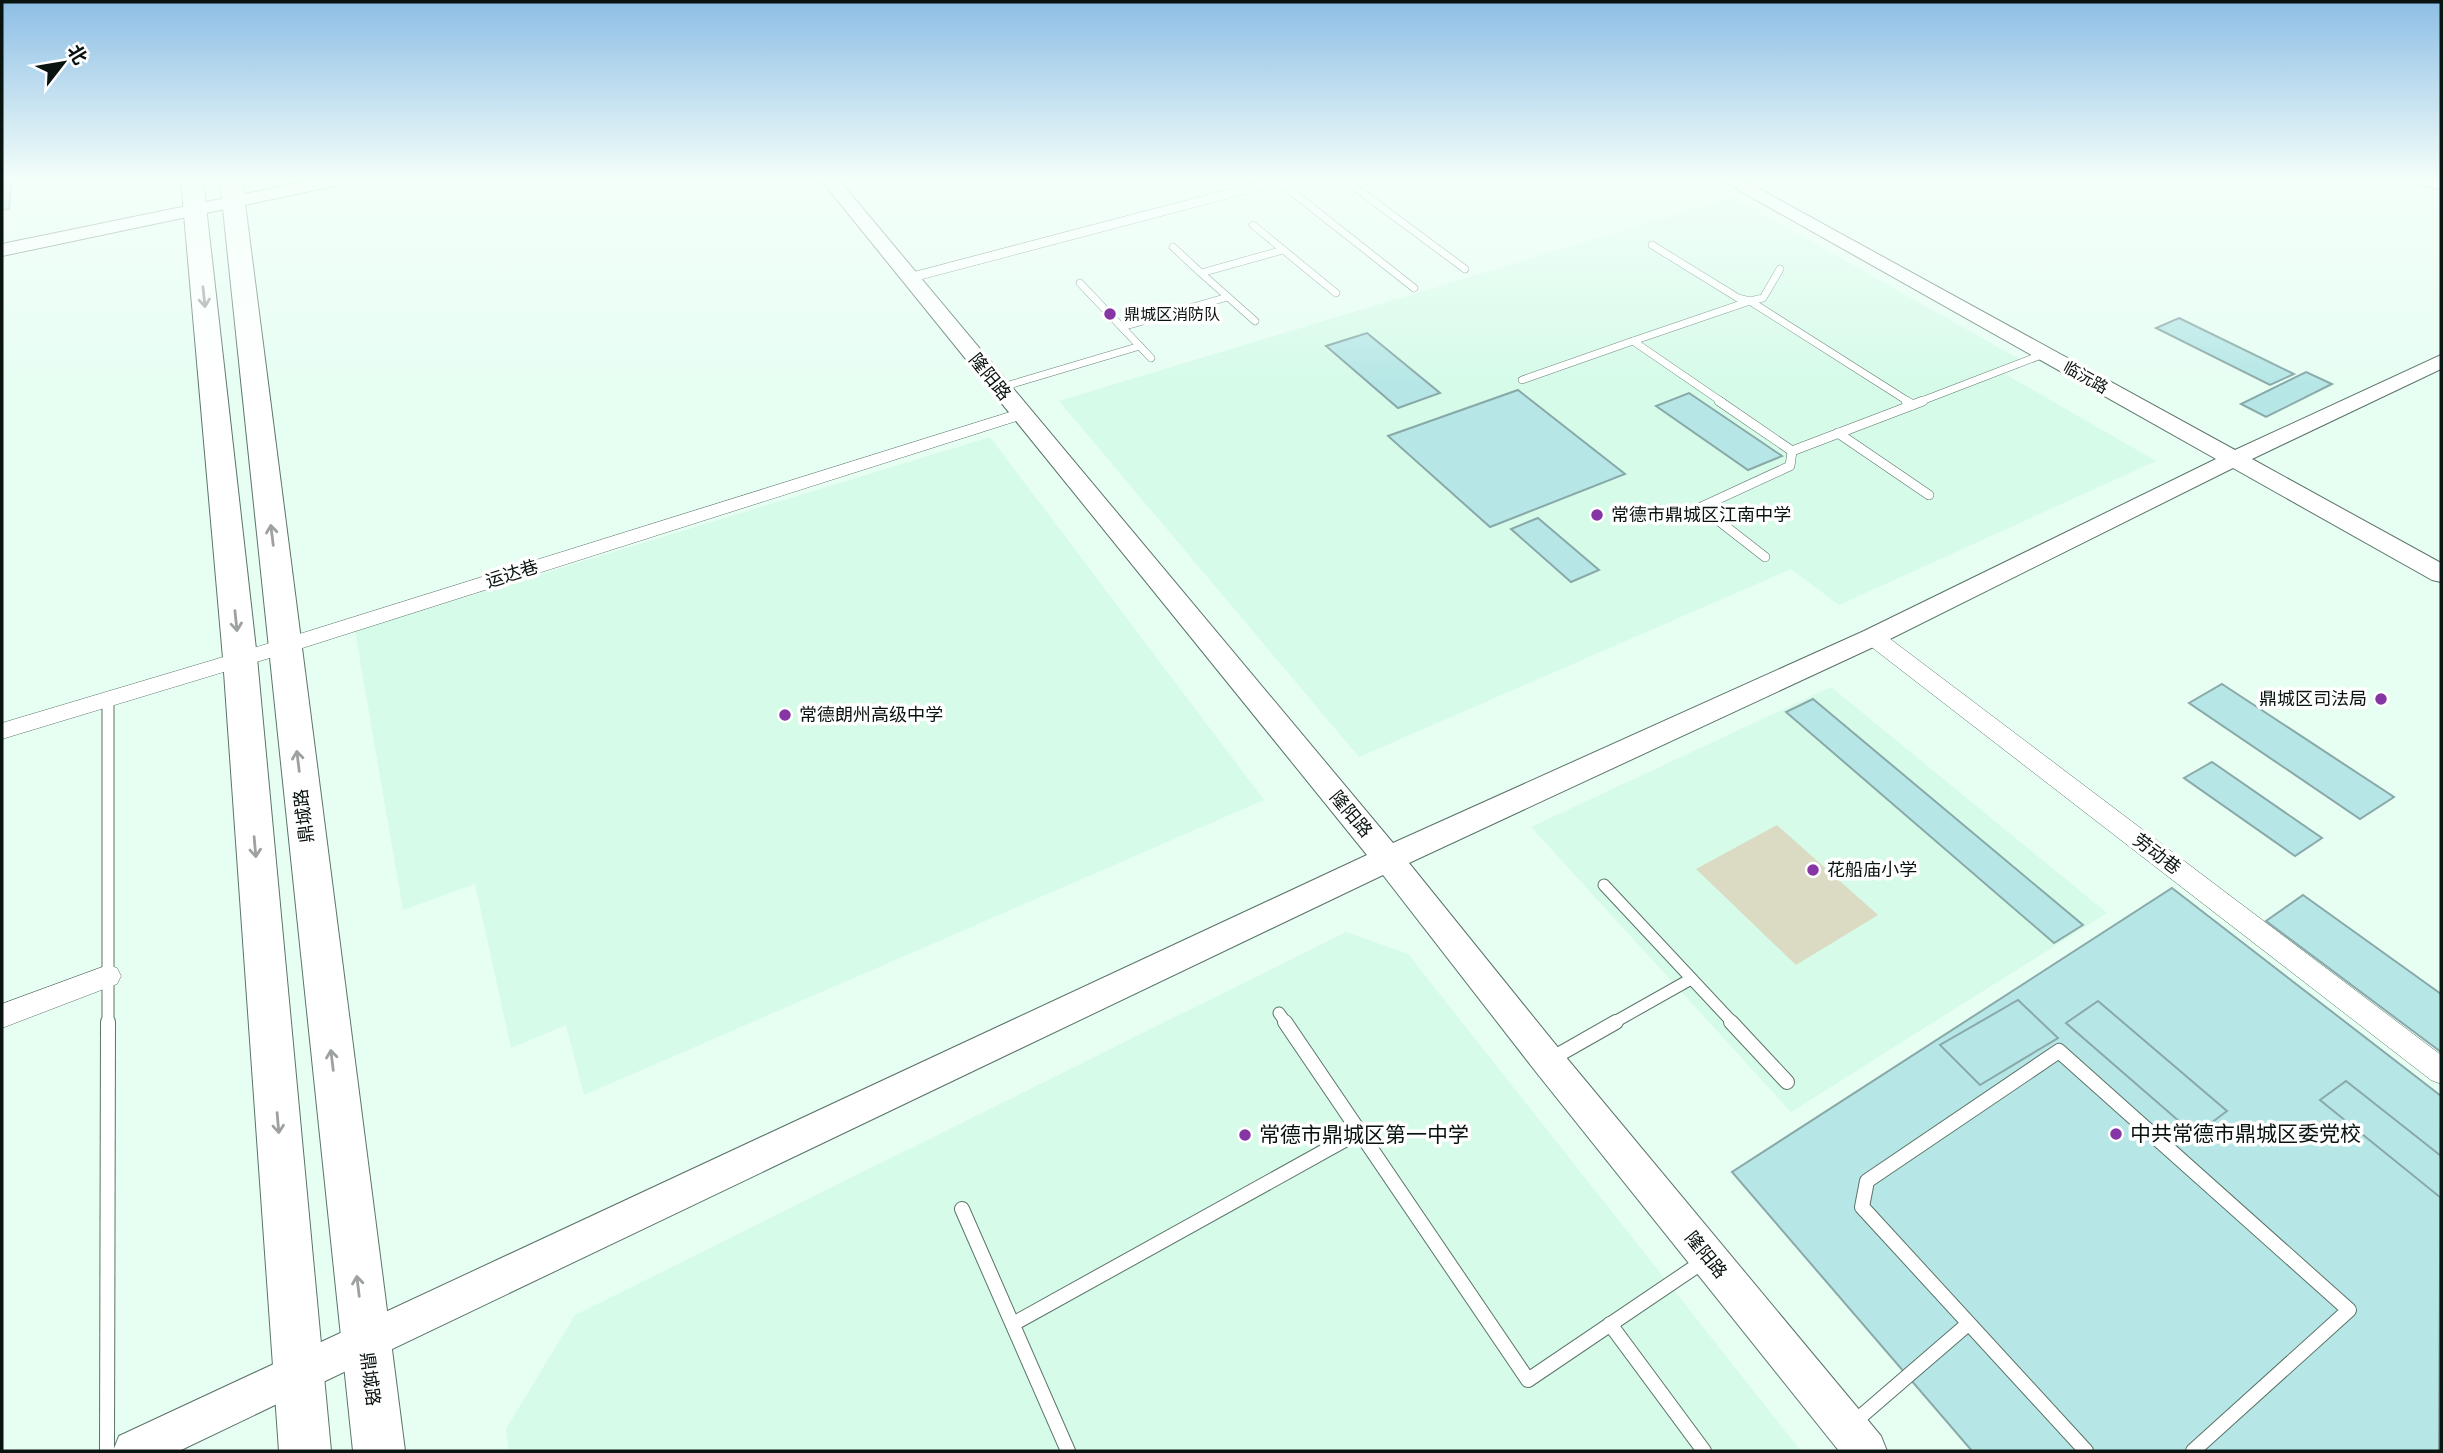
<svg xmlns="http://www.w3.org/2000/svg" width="2443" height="1453" viewBox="0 0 2443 1453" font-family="'Roboto Serif','Noto Sans SC',serif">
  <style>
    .built { fill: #d6fbe9 }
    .green { fill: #dbdac3 }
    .building { fill: #b6e7e6; stroke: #89a9a9; stroke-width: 2 }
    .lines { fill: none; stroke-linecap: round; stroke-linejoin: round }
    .service-far3-casing { stroke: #5b7469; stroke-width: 8 }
    .service-far2-casing { stroke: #5b7469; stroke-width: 10 }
    .service-far1-casing { stroke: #5b7469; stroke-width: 13 }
    .service-casing { stroke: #5b7469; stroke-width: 16 }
    .minor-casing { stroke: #5b7469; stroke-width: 1 }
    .tertiary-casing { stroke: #5b7469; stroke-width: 2 }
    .primary-casing { stroke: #5b7469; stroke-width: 2 }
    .service-far3 { stroke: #fff; stroke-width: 7 }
    .service-far2 { stroke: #fff; stroke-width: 9 }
    .service-far1 { stroke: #fff; stroke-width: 11 }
    .service { stroke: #fff; stroke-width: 14 }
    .minor { fill: #fff; fill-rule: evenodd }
    .tertiary { fill: #fff; fill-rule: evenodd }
    .primary { fill: #fff; fill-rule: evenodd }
    .oneway { stroke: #9da19f }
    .poi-dot { fill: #8635a4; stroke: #fff; stroke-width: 2.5 }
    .labels { text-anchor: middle; stroke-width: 7; stroke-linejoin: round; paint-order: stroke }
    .far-poi-label { font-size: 16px; fill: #09130f; stroke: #fff; text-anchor: start }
    .far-street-label { font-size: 16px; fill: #09130f; stroke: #fff }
    .street-label { font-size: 18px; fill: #09130f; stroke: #fff }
    .poi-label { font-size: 18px; fill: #09130f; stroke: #fff; text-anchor: start }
    .near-poi-label { font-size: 21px; fill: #09130f; stroke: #fff; text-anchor: start }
  </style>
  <rect width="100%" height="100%" fill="#e7fef3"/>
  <g class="built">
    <polygon points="1733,197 2021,360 1998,370 2156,461 1839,605 1791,569 1359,757 1059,401"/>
    <polygon points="990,437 1264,800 584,1095 566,1025 511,1048 475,884 403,910 355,631"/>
    <polygon points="1831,687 2107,913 1791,1112 1531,827"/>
    <polygon points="1346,932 1408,954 1801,1451 509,1451 506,1429 575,1315"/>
  </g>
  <polygon class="green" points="1777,825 1878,915 1796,965 1696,869"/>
  <g class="building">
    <polygon points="12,180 9,209 2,210 2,181"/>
    <polygon points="2179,318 2294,374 2270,385 2156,328"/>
    <polygon points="1367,333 1440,393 1398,408 1326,346"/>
    <polygon points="2306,372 2332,384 2266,417 2241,404"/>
    <polygon points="1518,390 1625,474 1490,527 1388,436"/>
    <polygon points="1689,393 1782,456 1748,470 1656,406"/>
    <polygon points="1538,518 1599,570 1571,582 1511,529"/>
    <polygon points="2222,684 2394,797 2360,819 2189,703"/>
    <polygon points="1813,699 2083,925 2054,943 1786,712"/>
    <polygon points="2212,762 2322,838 2295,856 2184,778"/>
    <polygon points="2172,888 2441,1096 2439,1451 1972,1451 1732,1172"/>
    <polygon points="2303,895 2441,994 2441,1052 2266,921"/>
    <polygon points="2018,1000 2058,1038 1980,1085 1940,1045"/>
    <polygon points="2098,1001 2227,1111 2195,1135 2066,1023"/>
    <polygon points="2346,1081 2441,1156 2441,1198 2320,1100"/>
  </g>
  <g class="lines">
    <g class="service-far3-casing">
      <g id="service-far3">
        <polyline points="1277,180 1414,288"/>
        <polyline points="1345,180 1465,269"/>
        <polyline points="1253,225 1336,293"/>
        <polyline points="1652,245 1738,298 1750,301 1763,298 1780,269"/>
        <polyline points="1173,247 1201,273"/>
        <polyline points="1080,283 1151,358"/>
        <polyline points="1228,297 1255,321"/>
        <polyline points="1122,327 1228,297 1201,273 1283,250"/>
        <polyline points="1522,380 1633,341"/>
        <polyline points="999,388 1140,346"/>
        <polyline points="1722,402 1633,341 1750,301 1909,402"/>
        <polyline points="1919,402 2044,354"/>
      </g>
    </g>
    <g class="service-far2-casing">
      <g id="service-far2">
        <polyline points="1719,401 1792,451"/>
        <polyline points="1906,401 1913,405"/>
        <polyline points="1838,433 1929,495"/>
        <polyline points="1765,557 1701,507 1790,466 1792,451 1923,401"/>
      </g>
    </g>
    <g class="service-far1-casing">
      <g id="service-far1">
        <polyline points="1604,885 1733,1023"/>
        <polyline points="1279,1013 1286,1023"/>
        <polyline points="108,1023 108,699"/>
        <polyline points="1613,1023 1691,979"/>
      </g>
    </g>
    <g class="service-casing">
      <g id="service">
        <polyline points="1285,1022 1528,1380 1704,1261"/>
        <polyline points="1731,1022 1787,1082"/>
        <polyline points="1551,1059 1616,1022"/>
        <polyline points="962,1209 1068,1451"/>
        <polyline points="1013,1324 1359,1132"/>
        <polyline points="1610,1324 1704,1451"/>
        <polyline points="1852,1424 1968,1324"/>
        <polyline points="107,1451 108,1022"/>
        <polyline points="2086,1451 1862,1207 1867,1181 2059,1051 2349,1310 2193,1451"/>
      </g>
    </g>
    <g class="minor-casing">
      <g id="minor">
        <polygon points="1264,180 1288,180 1286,183 915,281 903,281 901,278 903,275"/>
        <polygon points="1760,180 1782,180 1747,193 1740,189"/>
        <polygon points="1020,409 1026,410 1029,414 1026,418 293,651 2,739 2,723 277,641"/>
        <polygon points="1873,630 1881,632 2441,1055 2441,1084 2431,1080 1865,642 1862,637 1865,632"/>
        <polygon points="108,965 117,968 121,976 117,984 2,1028 2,1004"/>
      </g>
    </g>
    <g class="tertiary-casing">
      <g id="tertiary">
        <polygon points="313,180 348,180 339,185 2,256 2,244"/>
        <polygon points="821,180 839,180 1393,843 1864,631 2216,459 1721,180 1743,180 2235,450 2441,355 2441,369 2252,459 2441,563 2441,582 2432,580 2233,468 1882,643 1409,863 1560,1050 1881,1436 1887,1451 1839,1451 1536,1072 1383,875 179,1451 113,1451 119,1436 1367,855"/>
        <polygon points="2416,180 2441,180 2441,190 2419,184"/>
      </g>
    </g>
    <g class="primary-casing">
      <g id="primary">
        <polygon points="181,180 203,180 257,658 331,1451 279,1451 223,658"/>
        <polygon points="220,180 242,180 405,1451 353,1451"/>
      </g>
    </g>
    <use href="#service-far3" class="service-far3"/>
    <use href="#service-far2" class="service-far2"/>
    <use href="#service-far1" class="service-far1"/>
    <use href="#service" class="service"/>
    <use href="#minor" class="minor"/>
    <use href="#tertiary" class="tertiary"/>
    <use href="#primary" class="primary"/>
  </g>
  <defs><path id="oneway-shaft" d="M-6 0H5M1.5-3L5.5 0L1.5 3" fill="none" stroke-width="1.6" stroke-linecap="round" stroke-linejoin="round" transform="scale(1.75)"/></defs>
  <g class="oneway">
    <use href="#oneway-shaft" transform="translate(204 297) rotate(84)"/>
    <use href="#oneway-shaft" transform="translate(272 535) rotate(-97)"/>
    <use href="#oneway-shaft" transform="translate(236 621) rotate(84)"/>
    <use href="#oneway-shaft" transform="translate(298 761) rotate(-97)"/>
    <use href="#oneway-shaft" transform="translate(255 847) rotate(85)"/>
    <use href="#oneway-shaft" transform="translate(332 1060) rotate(-97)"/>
    <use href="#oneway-shaft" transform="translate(278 1123) rotate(85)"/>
    <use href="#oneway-shaft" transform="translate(358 1286) rotate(-97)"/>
  </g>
  <linearGradient id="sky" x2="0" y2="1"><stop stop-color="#8dbee5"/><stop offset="0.47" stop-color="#f4fffa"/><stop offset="1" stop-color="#f4fffa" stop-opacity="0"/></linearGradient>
  <rect width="2443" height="384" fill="url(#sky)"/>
  <g class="poi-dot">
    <circle cx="1110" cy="314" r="7"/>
    <circle cx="1597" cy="515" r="7"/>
    <circle cx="2381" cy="699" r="7"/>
    <circle cx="785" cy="715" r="7"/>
    <circle cx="1813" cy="870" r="7"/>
    <circle cx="2116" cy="1134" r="7"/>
    <circle cx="1245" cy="1135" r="7"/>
  </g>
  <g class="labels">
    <g class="far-poi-label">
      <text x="1124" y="320">鼎城区消防队</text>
    </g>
    <g class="far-street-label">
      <text transform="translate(2086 377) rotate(29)" y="6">临沅路</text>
    </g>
    <g class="street-label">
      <text transform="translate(990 377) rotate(51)" y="6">隆阳路</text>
      <text transform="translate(512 574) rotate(-17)" y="6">运达巷</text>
      <text transform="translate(1351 814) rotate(50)" y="6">隆阳路</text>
      <text transform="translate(304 816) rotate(-97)" y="6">鼎城路</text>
      <text transform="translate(2157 854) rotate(37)" y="6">劳动巷</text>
      <text transform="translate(1706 1255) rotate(51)" y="6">隆阳路</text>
      <text transform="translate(370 1379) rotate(83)" y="6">鼎城路</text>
    </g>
    <g class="poi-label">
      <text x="1611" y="521">常德市鼎城区江南中学</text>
      <text x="2367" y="705" text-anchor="end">鼎城区司法局</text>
      <text x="799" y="721">常德朗州高级中学</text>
      <text x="1827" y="876">花船庙小学</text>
    </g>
    <g class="near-poi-label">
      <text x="2130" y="1141">中共常德市鼎城区委党校</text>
      <text x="1259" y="1142">常德市鼎城区第一中学</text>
    </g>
  </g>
  <rect width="2443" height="1453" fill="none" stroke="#09130f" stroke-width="7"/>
  <g transform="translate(63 63) rotate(59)" stroke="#ffffff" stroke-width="5" paint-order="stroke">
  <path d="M0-5L12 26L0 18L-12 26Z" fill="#09130f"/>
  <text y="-10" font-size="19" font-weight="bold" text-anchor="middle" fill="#09130f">北</text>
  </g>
</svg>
